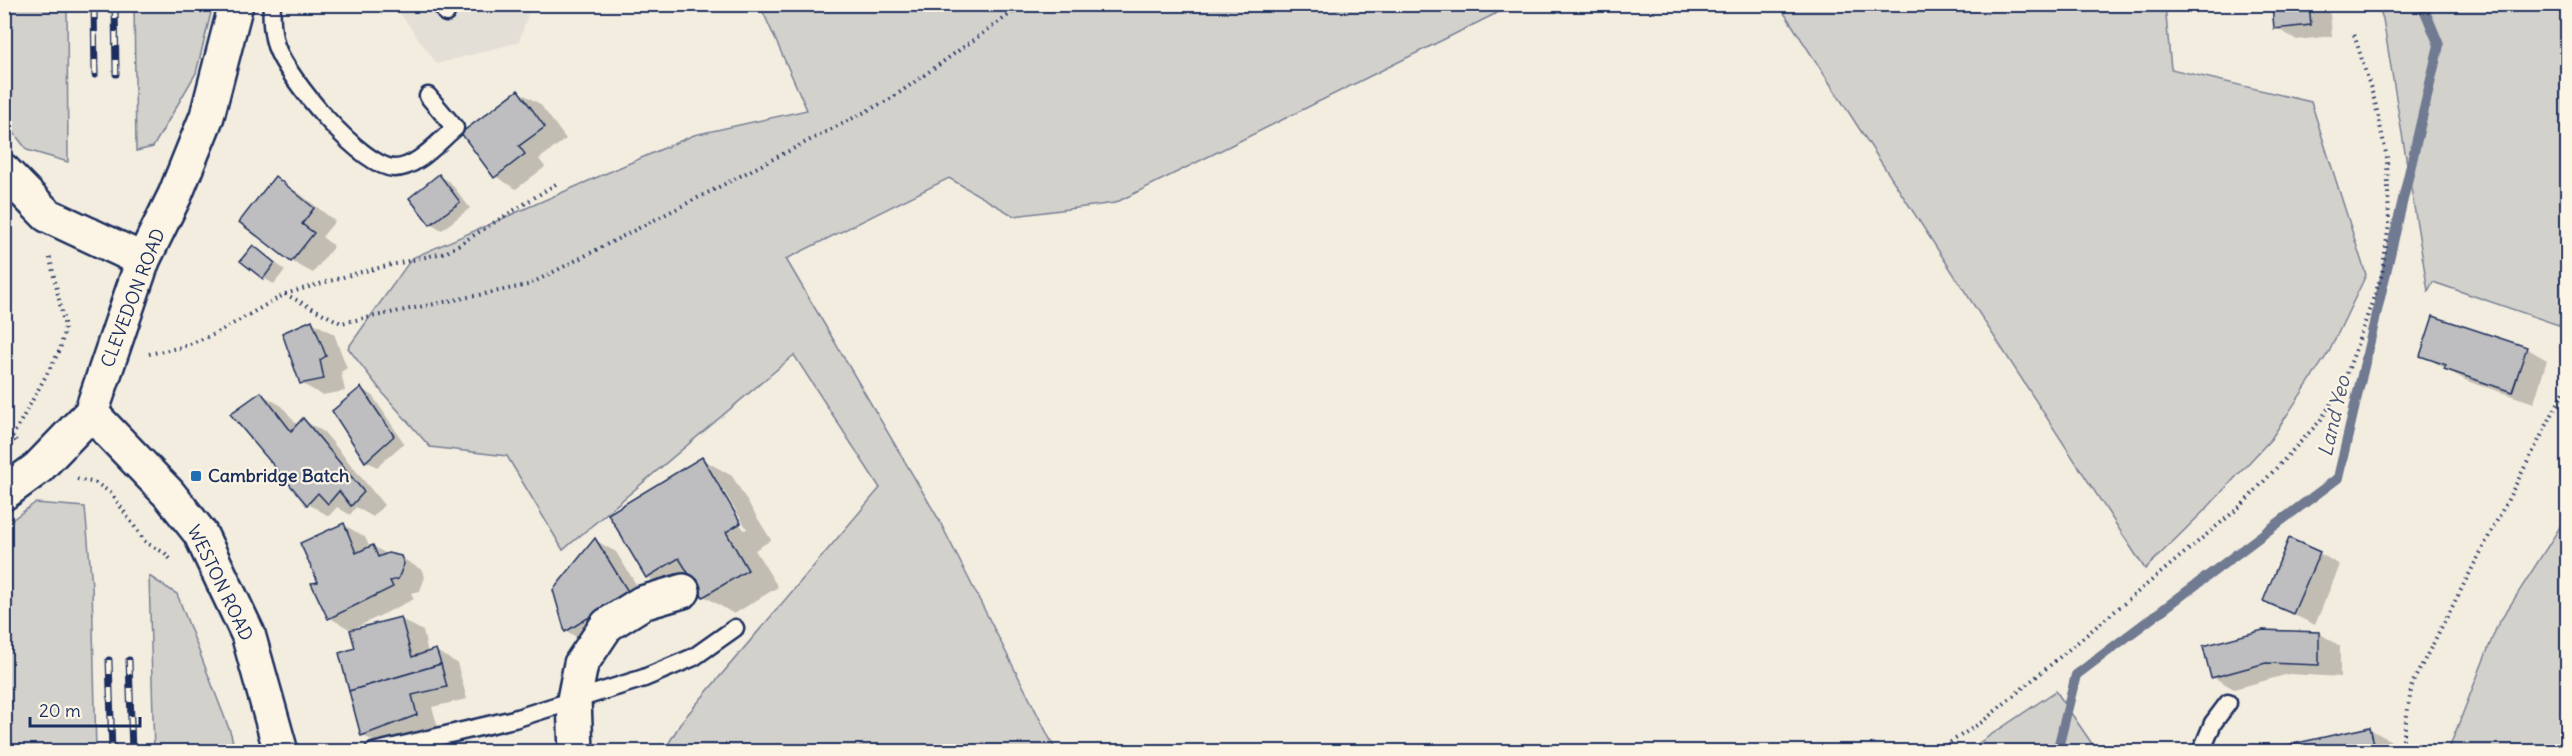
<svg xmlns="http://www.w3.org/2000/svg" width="2572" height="756" viewBox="0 0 2572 756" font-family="Delius,sans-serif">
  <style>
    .built { fill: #e3dfd6 }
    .green { fill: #d3d1cc; stroke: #778095; stroke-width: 1.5 }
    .shadow { fill: #0003; fill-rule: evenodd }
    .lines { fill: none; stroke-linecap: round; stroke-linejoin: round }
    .stream { stroke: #707a91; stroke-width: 10 }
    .building { fill: #bebec0; stroke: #1b2f5e; stroke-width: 1.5 }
    .lane-casing { stroke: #1b2f5e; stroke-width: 21 }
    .street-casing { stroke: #1b2f5e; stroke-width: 38 }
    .secondary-casing { stroke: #1b2f5e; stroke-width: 38 }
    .path { stroke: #1b2f5e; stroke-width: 4; stroke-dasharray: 1.5 4.5; stroke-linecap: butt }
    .lane { stroke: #fcf5e5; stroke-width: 16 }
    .street { stroke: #fcf5e5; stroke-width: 33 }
    .secondary { stroke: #fcf5e5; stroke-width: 33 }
    .rail-casing { stroke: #1b2f5e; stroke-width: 7 }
    .rail { stroke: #fcf5e5; stroke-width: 4.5; stroke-dasharray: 14; stroke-linecap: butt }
    .poi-dot { fill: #1f6fb2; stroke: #fcf5e5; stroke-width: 2 }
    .labels { text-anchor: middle; stroke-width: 4.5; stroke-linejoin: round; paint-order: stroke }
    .street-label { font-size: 18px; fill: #1b2f5e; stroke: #fcf5e5 }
    .poi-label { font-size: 18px; font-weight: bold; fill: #1b2f5e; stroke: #fcf5e5; text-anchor: start }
    .water-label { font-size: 20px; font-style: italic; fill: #465478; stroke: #fcf5e5 }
  </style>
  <rect width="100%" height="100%" fill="#f3ede0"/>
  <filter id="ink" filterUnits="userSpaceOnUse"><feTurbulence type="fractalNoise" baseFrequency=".0167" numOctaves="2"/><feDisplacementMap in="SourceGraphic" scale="12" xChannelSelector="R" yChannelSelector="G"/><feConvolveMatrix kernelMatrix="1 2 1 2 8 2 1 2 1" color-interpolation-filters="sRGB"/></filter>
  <g filter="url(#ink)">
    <polygon class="built" points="394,5 531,5 519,42 437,64"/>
    <g class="green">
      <polygon points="5,4 67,5 68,162 27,150 5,121"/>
      <polygon points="134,5 213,5 196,73 153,147 136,151"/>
      <polygon points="760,5 1513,5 1115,203 1014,216 949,178 786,259 938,518 1056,751 664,751 682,721 880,488 794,355 563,550 507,456 430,447 382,392 348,348 412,258 694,135 807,110"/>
      <polygon points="1779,5 2165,5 2171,69 2311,102 2366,275 2329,352 2271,439 2207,508 2145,569"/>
      <polygon points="2378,5 2567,5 2567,328 2433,282 2428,291 2383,19"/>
      <polygon points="35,503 85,507 92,586 96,751 5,751 5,525"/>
      <polygon points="2567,516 2567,751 2448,751 2497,626"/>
      <polygon points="149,576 177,594 231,734 235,751 154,751"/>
      <polygon points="2056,691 2097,751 1967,751"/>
    </g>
    <g class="shadow">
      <polygon points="503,4 524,4 514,11"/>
      <polygon points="2274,4 2329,4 2332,36 2297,40 2276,28"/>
      <polygon points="519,92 540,104 566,139 539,159 545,167 516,189 495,176"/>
      <polygon points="440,176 450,182 470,208 442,230 431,224"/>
      <polygon points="275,178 296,191 335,221 322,237 334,246 313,273 291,261"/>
      <polygon points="254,247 285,270 274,284 263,278"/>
      <polygon points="312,322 334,334 347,368 341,372 345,391 322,395 301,383"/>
      <polygon points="2526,348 2547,360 2534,403 2467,381 2422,355"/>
      <polygon points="361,389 372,395 404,443 377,467 366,461"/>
      <polygon points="261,394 282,406 298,426 303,420 324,432 384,505 373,517 356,507 350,515 337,507 329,516 308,504"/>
      <path d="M 702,459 L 732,476 L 771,540 L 755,550 L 778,587 L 734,614 L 704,596 L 696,583 L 677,594 L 647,577 ZM 715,483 L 719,483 L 747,529 L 744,530 Z"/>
      <polygon points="344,525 365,537 370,548 373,546 388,555 400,557 422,570 425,577 420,591 411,593 414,599 351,630 330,618 320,584"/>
      <path d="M 595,540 L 616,552 L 649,605 L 587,643 L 566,631 ZM 634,587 L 636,590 L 579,625 L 579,621 Z"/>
      <polygon points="2319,553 2340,565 2315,625 2265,601"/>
      <polygon points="401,619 423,631 428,653 436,651 457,663 467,699 432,707 438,727 384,747 362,735 357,649"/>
      <polygon points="2319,633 2340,646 2340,677 2289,674 2234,689 2213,677"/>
      <polygon points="2370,729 2391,741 2394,752 2272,752"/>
    </g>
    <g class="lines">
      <polyline class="stream" points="2057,752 2076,675 2338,478 2439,45 2422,4"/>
    </g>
    <g class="building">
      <polygon points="2272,4 2309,4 2311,25 2274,29"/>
      <polygon points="518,90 545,127 519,146 525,154 494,178 461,133"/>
      <polygon points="439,174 460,202 430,225 409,198"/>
      <polygon points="275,176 314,208 302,224 314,233 291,262 239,222"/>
      <polygon points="253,245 275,263 263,279 240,261"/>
      <polygon points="2433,316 2527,347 2512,392 2444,369 2446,365 2420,356"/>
      <polygon points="312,320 326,356 320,360 324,379 300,384 282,333"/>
      <polygon points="361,387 394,436 365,462 332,411"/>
      <polygon points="261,392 291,431 303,418 364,492 351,506 339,491 328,504 318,493 307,505 230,414"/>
      <polygon points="702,457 741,523 726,532 748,570 703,597 679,558 646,578 608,514"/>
      <polygon points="344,523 356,553 373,545 378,557 388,553 401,556 404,564 398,579 390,581 393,587 328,619 311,583 318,582 300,543"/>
      <polygon points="595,538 629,593 565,632 553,590"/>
      <polygon points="2289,538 2320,552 2293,614 2263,601"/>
      <polygon points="401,617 412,657 436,649 441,664 349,691 339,653 355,648 350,630"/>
      <polygon points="2263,630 2319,632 2319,665 2266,663 2211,678 2203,646"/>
      <polygon points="441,664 447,687 412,695 417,715 361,736 349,691"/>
      <polygon points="2370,727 2376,752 2268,752 2270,749"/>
    </g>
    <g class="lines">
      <g class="lane-casing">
        <g id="lane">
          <path d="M 272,4 C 271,18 272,33 276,46 C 287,78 360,166 394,168 C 417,168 438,142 455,128 L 428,96"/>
          <polyline points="440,4 446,13"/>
          <polyline points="373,752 514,719 644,678 694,657 735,628"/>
          <polyline points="2201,752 2213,723 2228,703"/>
        </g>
      </g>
      <g class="street-casing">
        <g id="street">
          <polyline points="4,171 47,215 143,260"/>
          <polyline points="576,752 574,700 581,664 607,625 642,603 683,591"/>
        </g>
      </g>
      <g class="secondary-casing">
        <g id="secondary">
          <polyline points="91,413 169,494 200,533 248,634 281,752"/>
          <polyline points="4,493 38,468 91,413 143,260 175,195 207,116 236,4"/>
        </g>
      </g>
      <g class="path">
        <polyline points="285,294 341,323 528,285 892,98 1024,4"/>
        <polyline points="149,354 182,347 215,334 285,294 357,273 447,252 556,184"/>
        <polyline points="16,441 12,437 60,350 65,327 49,254"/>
        <polyline points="77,479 96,483 111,493 146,543 165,553 172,561"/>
        <polyline points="1935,752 1982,722 2242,505 2320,421 2343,385 2382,274 2389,224 2387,158 2375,102 2353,31"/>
        <polyline points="2401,752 2412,684 2568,384"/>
      </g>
      <use href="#lane" class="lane"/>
      <use href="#street" class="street"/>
      <use href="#secondary" class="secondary"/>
      <g class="rail-casing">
        <g id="rail">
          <polyline points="94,4 95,75"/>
          <polyline points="115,4 116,74"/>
          <polyline points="109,660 112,752"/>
          <polyline points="129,660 132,752"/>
        </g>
      </g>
      <use href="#rail" class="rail"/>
    </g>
  </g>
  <rect class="poi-dot" x="190" y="470" width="12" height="12" rx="3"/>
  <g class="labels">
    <g class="street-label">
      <text transform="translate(133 298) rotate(-69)" y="6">CLEVEDON ROAD</text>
      <text transform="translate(220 583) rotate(64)" y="6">WESTON ROAD</text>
    </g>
    <g class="poi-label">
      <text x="208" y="482">Cambridge Batch</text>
    </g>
    <g class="water-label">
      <text transform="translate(2334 416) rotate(-77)" y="7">Land Yeo</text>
    </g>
  </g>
  <rect width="2572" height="756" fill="none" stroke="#fcf5e5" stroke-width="24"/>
  <rect x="12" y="12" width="2548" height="732" fill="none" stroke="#1b2f5e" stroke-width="2" filter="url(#ink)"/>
  <path d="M30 717v9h110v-9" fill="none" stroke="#1b2f5e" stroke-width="3"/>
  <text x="39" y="717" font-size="18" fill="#1b2f5e" stroke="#fcf5e5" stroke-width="4.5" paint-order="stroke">20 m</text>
</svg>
